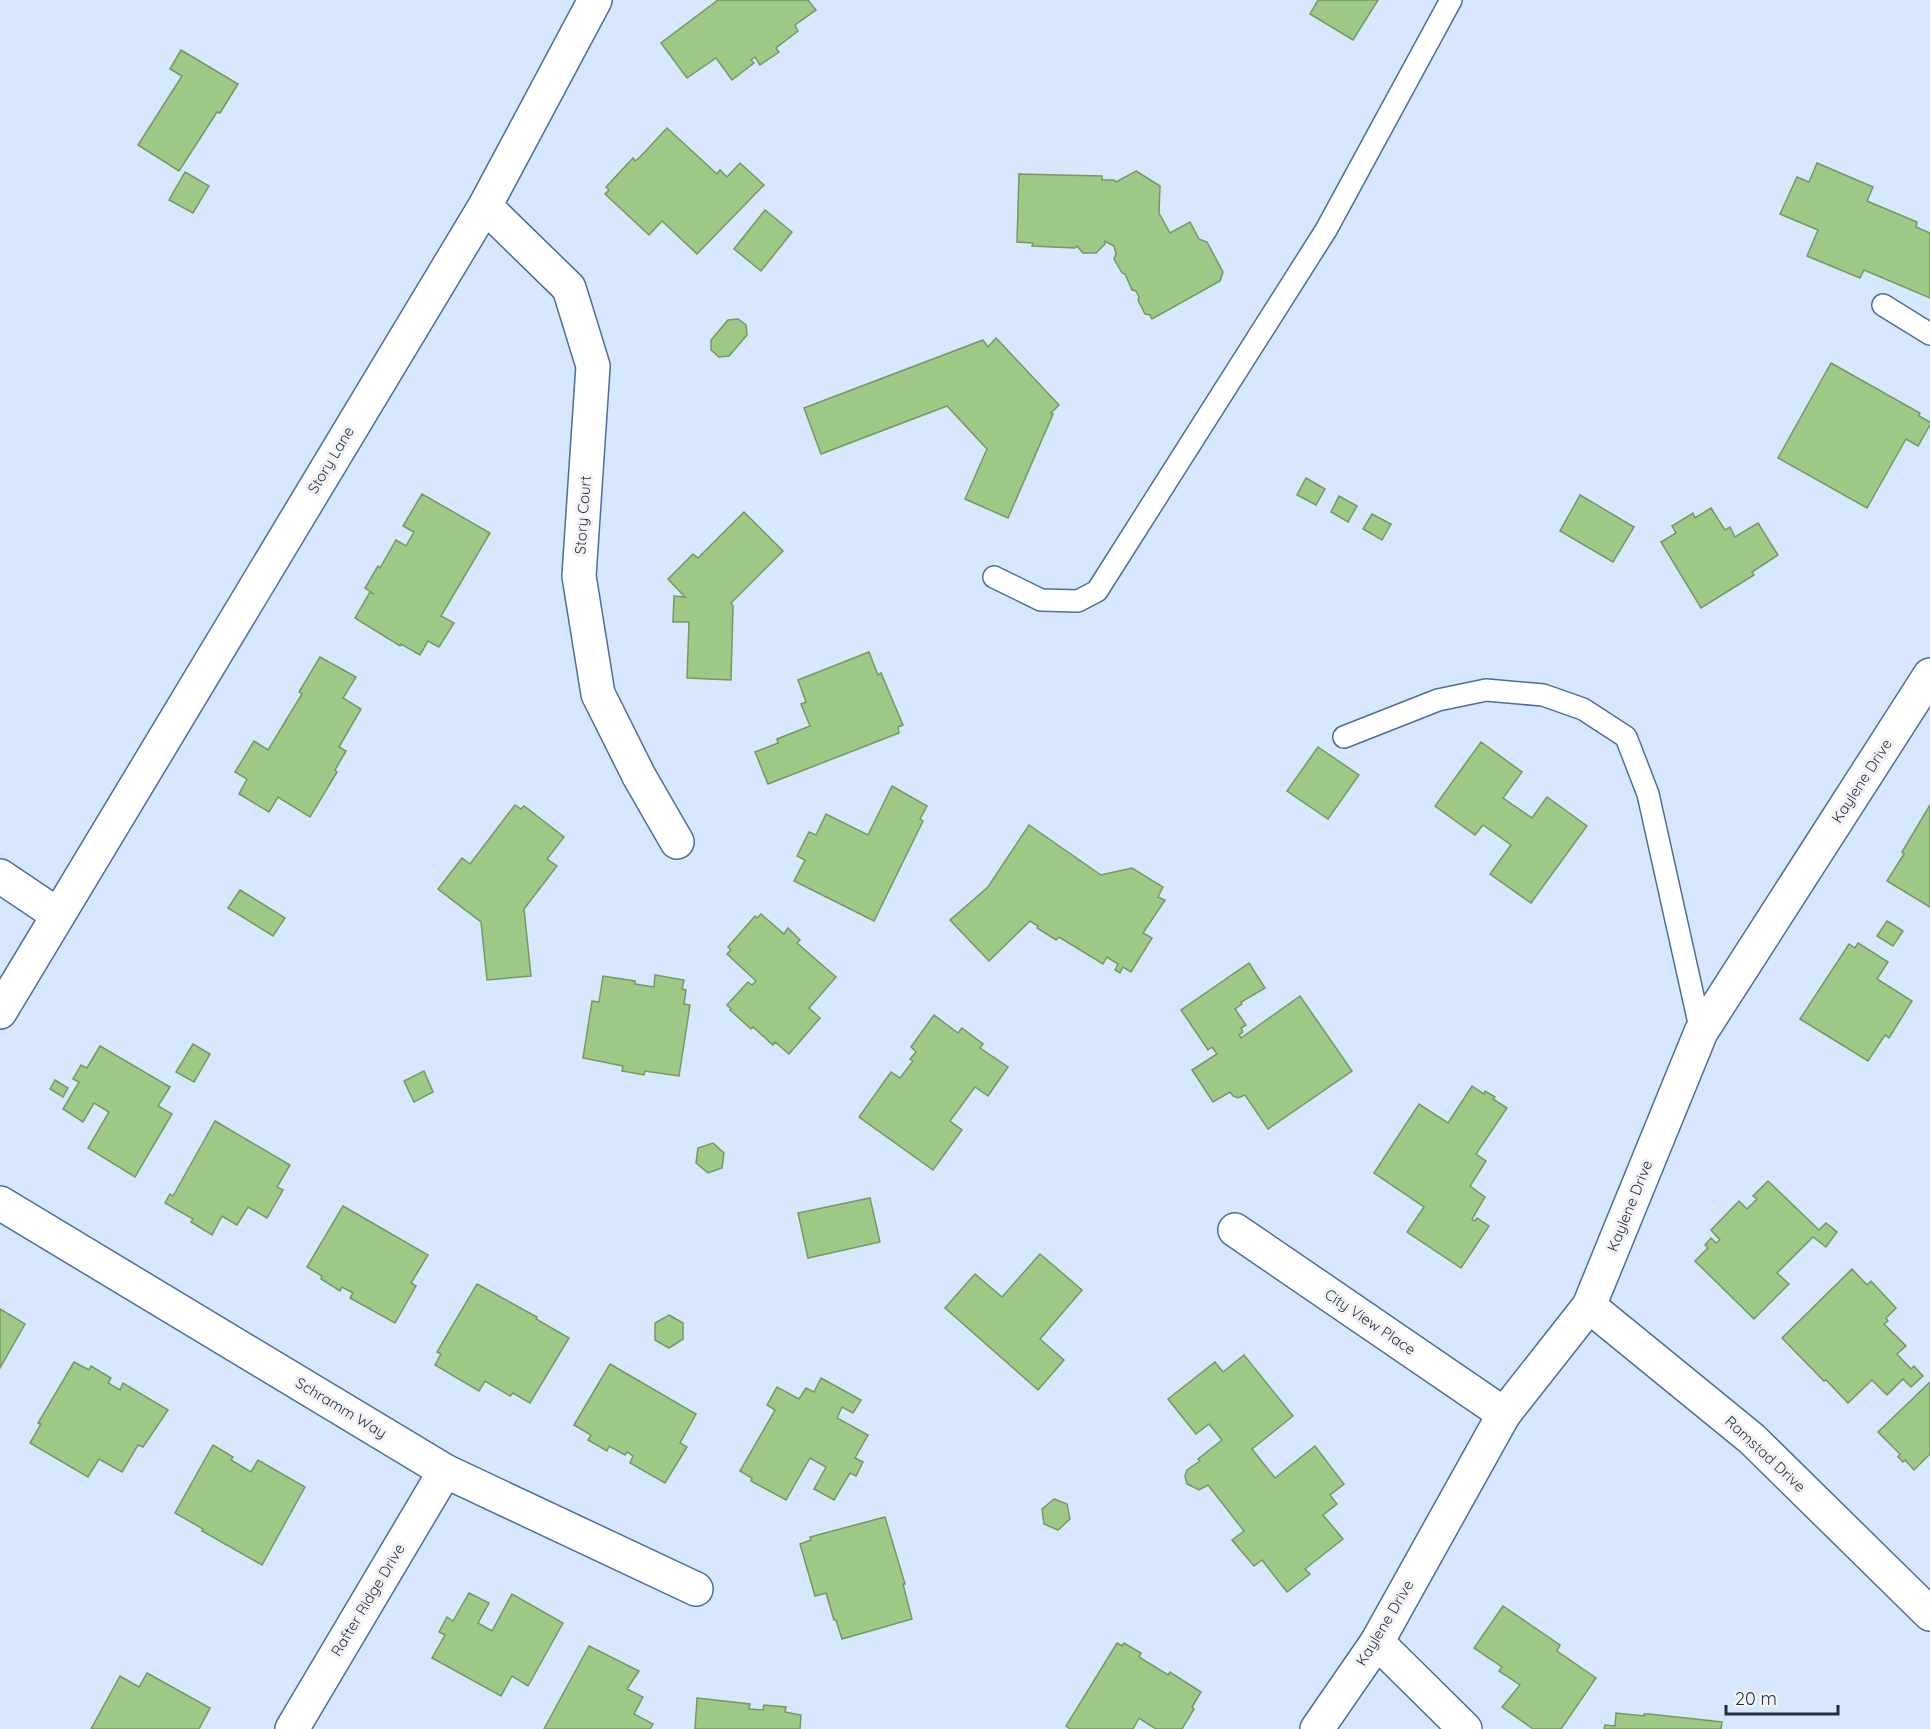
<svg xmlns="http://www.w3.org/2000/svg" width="1930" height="1729" viewBox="0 0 1930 1729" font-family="Quicksand,sans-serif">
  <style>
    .building { fill: #9ec886; stroke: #759960; stroke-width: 1.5 }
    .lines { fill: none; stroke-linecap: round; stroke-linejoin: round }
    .lane-casing { stroke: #486fa1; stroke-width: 24 }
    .street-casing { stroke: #486fa1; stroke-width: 36 }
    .lane { stroke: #fff; stroke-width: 21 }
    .street { stroke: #fff; stroke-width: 33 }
    .labels { text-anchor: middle; stroke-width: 6; stroke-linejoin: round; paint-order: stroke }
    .street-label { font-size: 15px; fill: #1e2f45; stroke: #f3f3f3 }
  </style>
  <rect width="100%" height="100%" fill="#d6e7fe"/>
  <g class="building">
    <polygon points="718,0 808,0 816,10 795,25 798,31 776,48 779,52 760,65 755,57 751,60 754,63 732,80 716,58 687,78 661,43"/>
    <polygon points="1318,0 1378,0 1353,40 1310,14"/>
    <polygon points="181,50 238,84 220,113 217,112 179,171 138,145 182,76 170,69"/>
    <polygon points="667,128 717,174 720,170 727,177 740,163 764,185 697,254 662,221 649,235 605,194 609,190 606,187 633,158 635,161 640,157"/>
    <polygon points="1817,163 1873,187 1867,201 1917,222 1916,227 1930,233 1930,298 1864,270 1860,278 1807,256 1818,230 1780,214 1797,177 1809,182"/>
    <polygon points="1136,171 1160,186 1159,213 1170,233 1190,222 1199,239 1207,242 1223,272 1220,281 1152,319 1150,315 1145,314 1138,300 1139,297 1136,291 1132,290 1125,274 1122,273 1114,259 1116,254 1114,246 1105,241 1105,244 1096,253 1083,253 1077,246 1075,248 1032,246 1033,243 1017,242 1019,174 1102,176 1102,180 1114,180 1116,182"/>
    <polygon points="185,172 209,186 193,213 169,200"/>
    <polygon points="765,210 792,232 761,271 734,249"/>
    <polygon points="738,319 746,325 747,335 729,356 719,357 711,350 711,340 728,320"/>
    <polygon points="996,338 1059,405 1051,413 1053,414 1008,518 965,499 987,449 947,406 821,454 804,408 983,340 988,347"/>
    <polygon points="1831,363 1920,413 1919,416 1930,422 1930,425 1918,446 1906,439 1867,508 1778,458"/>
    <polygon points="1306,478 1325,489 1316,505 1297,495"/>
    <polygon points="422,494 490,533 441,616 454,623 439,647 428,641 420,655 401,644 400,646 355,618 370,592 374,594 365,588 378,566 380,568 396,540 406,546 414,532 403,526"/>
    <polygon points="1580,495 1634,527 1613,562 1560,531"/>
    <polygon points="1339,496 1357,506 1348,522 1331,512"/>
    <polygon points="1711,508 1725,530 1730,527 1735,537 1758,523 1778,555 1752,572 1754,575 1701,608 1661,542 1676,533 1672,526 1693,513 1695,518"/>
    <polygon points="744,512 783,551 731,603 733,606 731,680 687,678 689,622 673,622 674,596 685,597 668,579 693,554 698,558"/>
    <polygon points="1372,514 1391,524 1382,540 1363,529"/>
    <polygon points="869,652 878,675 881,673 903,725 898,727 899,733 768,784 755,752 778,743 777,739 810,726 801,704 806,702 798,680"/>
    <polygon points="320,657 356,677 343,698 361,709 339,747 346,751 335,770 337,772 310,817 278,797 269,812 239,794 247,779 235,772 254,741 268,750 302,694 299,692"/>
    <polygon points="1481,742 1522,772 1503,798 1532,818 1547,797 1587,826 1531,903 1490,874 1511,845 1483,825 1475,835 1435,806"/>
    <polygon points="1318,747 1359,775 1328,819 1287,791"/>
    <polygon points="892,786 927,806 920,819 923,821 874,921 794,881 805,860 797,856 809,832 816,835 826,814 868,835"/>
    <polygon points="515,805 521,809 524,806 564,837 547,859 557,866 524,909 531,976 487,980 481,922 438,889 462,858 470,864"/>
    <polygon points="1930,805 1930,907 1887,881 1904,854 1902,852"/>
    <polygon points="1029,825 1101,875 1132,868 1163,887 1158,897 1165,900 1143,933 1152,938 1131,972 1123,967 1120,973 1115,970 1118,964 1107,957 1103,964 1059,937 1056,940 1037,928 1038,926 1030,921 989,961 950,920 988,887"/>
    <polygon points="240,890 285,918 273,936 228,908"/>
    <polygon points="761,914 784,934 788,928 800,940 797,943 836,977 809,1008 820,1018 789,1054 775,1042 773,1045 753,1027 751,1029 730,1010 731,1009 727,1005 748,982 752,985 756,981 727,954 731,950 728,947 755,916 757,918"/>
    <polygon points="1887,921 1903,931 1893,946 1877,936"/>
    <polygon points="1858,943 1888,962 1877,979 1912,1001 1889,1038 1885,1035 1868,1061 1800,1019 1849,944 1855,948"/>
    <polygon points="1249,963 1265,988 1241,1002 1242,1004 1235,1009 1246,1025 1241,1028 1243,1032 1239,1035 1241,1038 1300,996 1352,1071 1268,1129 1245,1095 1238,1098 1233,1096 1230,1092 1213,1102 1192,1070 1217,1054 1212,1047 1208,1050 1181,1010"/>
    <polygon points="655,975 684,980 682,989 686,990 684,1004 690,1005 679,1076 645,1071 644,1075 622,1071 623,1066 583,1058 592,1001 599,1002 603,976 635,981 635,984 654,987"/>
    <polygon points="934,1015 958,1033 962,1028 983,1044 980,1048 1008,1067 988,1096 975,1087 950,1121 962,1130 933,1170 859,1117 891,1072 900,1078 913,1061 910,1059 916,1052 911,1047"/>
    <polygon points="193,1044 210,1054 194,1082 176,1072"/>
    <polygon points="100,1046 170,1087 158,1106 172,1114 135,1177 88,1148 109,1112 94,1103 83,1122 63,1109 79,1082 73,1079 81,1065 87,1068"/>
    <polygon points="424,1071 433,1092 414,1102 404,1081"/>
    <polygon points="55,1080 68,1088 63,1097 50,1089"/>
    <polygon points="1472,1086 1484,1094 1485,1091 1495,1097 1493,1099 1507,1108 1476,1154 1486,1161 1470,1186 1485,1197 1472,1219 1475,1221 1477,1218 1489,1226 1461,1268 1407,1232 1424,1207 1374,1173 1419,1104 1448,1123"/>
    <polygon points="215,1121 290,1165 277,1187 283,1190 267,1218 248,1207 237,1225 222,1216 212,1235 191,1222 193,1219 165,1203 170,1194 173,1196"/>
    <polygon points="713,1143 724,1153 722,1168 708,1173 696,1163 698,1148"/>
    <polygon points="1768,1181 1819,1230 1826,1223 1837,1232 1826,1247 1813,1237 1777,1273 1789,1284 1754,1319 1695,1261 1708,1248 1705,1245 1711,1238 1716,1243 1720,1240 1711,1230 1739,1201 1747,1209 1757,1199 1753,1196"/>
    <polygon points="870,1198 880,1242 808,1258 798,1213"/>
    <polygon points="343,1206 428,1255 411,1283 416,1286 395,1323 350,1298 353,1293 342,1287 340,1291 321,1279 322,1276 307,1267"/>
    <polygon points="1040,1254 1082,1290 1040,1339 1064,1360 1038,1390 945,1308 975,1274 1002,1297"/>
    <polygon points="1852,1269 1867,1285 1871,1281 1896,1308 1886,1318 1888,1321 1884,1324 1906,1346 1897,1354 1911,1369 1914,1366 1923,1376 1911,1387 1903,1379 1887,1395 1872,1380 1848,1403 1826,1380 1824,1381 1782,1338"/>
    <polygon points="477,1284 537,1317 536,1319 569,1338 530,1403 513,1393 510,1396 485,1381 479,1391 435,1365 441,1354 437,1352"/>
    <polygon points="0,1309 25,1324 0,1368"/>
    <polygon points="669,1315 683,1323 683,1339 669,1348 655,1340 655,1323"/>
    <polygon points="1244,1355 1293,1416 1252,1449 1275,1478 1315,1446 1344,1484 1330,1495 1337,1504 1323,1515 1343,1539 1305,1569 1310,1574 1287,1592 1262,1560 1254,1566 1232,1540 1244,1531 1208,1485 1199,1490 1187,1484 1185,1476 1187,1470 1200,1461 1198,1459 1222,1440 1209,1424 1196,1434 1168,1399 1215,1362 1223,1372"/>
    <polygon points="74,1362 89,1370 91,1366 111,1378 108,1383 120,1390 123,1383 168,1410 143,1447 138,1445 122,1472 99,1459 88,1477 30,1443 41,1424 38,1423"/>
    <polygon points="610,1364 696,1414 680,1443 687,1447 665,1483 630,1463 633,1456 627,1452 625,1455 609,1446 607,1451 588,1440 591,1435 574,1425"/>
    <polygon points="821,1378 861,1400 853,1413 842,1407 837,1418 868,1435 855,1458 863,1462 856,1476 850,1473 834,1500 814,1489 826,1467 810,1458 786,1500 751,1481 752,1478 740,1471 775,1410 767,1405 777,1387 799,1399 806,1388 814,1392"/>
    <polygon points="1930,1382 1930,1454 1914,1470 1905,1460 1903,1462 1898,1457 1900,1454 1878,1432"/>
    <polygon points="213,1445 233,1457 231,1460 251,1472 258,1460 305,1487 262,1565 202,1531 203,1529 175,1513"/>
    <polygon points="1054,1499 1067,1504 1070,1519 1058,1530 1044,1524 1042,1509"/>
    <polygon points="885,1517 905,1584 903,1584 912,1619 842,1639 836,1620 834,1620 826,1593 815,1596 800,1544 811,1540 810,1537"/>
    <polygon points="469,1593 489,1603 478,1623 492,1631 512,1594 563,1623 528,1686 512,1676 501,1696 432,1658 445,1635 439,1632 447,1617 453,1621"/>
    <polygon points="1503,1606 1560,1645 1557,1651 1596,1678 1561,1729 1533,1729 1502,1707 1520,1685 1499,1671 1502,1667 1474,1648"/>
    <polygon points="1117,1643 1122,1646 1124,1643 1141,1653 1139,1657 1168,1675 1170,1672 1201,1692 1192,1707 1194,1709 1182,1729 1156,1729 1139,1718 1133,1729 1070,1729 1066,1726"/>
    <polygon points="589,1646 639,1671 627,1689 643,1697 634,1714 653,1724 650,1729 544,1729"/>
    <polygon points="147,1673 210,1708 199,1729 91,1729 120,1676 139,1687"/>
    <polygon points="697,1698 750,1704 749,1709 763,1710 764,1705 786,1707 785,1712 801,1715 800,1729 695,1729"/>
    <polygon points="1616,1713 1644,1716 1644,1714 1649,1714 1722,1722 1721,1729 1604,1729 1605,1725 1615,1726"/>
  </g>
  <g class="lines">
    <g class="lane-casing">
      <g id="lane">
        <polyline points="1883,305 1930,334"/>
        <polyline points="994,577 1041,600 1078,601 1097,591 1326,230 1451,0"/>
        <polyline points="1344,737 1438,700 1486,690 1543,695 1583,709 1626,737 1648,794 1701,1032"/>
      </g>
    </g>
    <g class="street-casing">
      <g id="street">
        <polyline points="485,206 569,288 593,366 579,576 598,694 639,776 677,842"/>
        <polyline points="0,876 58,915"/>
        <polyline points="0,1012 485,206 595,0"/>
        <polyline points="0,1203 445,1471 696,1589"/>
        <polyline points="1235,1230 1504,1414"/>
        <polyline points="1589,1306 1752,1439 1930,1614"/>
        <polyline points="1377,1642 1465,1729"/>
        <polyline points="292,1729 445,1471"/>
        <polyline points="1317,1729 1377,1642 1504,1414 1589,1306 1701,1032 1930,675"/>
      </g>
    </g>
    <use href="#lane" class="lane"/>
    <use href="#street" class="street"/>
  </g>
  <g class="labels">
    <g class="street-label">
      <text transform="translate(331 460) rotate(-59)" y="5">Story Lane</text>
      <text transform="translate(583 515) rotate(-86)" y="5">Story Court</text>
      <text transform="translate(1862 781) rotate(-57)" y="5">Kaylene Drive</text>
      <text transform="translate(1630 1206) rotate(-68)" y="5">Kaylene Drive</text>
      <text transform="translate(1370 1322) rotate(34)" y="5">City View Place</text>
      <text transform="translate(341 1408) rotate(31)" y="5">Schramm Way</text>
      <text transform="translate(1765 1454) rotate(43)" y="5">Ramstad Drive</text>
      <text transform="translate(368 1600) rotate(-59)" y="5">Rafter Ridge Drive</text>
      <text transform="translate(1385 1623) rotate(-59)" y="5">Kaylene Drive</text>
    </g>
  </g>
  <path d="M1726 1705v9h112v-9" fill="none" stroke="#1e2f45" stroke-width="3"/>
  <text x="1735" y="1705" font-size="18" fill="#1e2f45" stroke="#f3f3f3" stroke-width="4.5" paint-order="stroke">20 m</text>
</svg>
